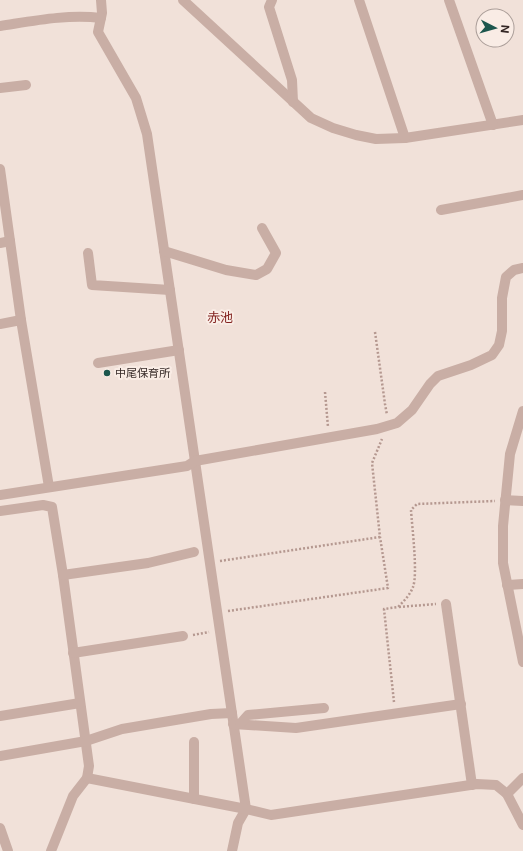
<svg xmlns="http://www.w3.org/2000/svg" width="523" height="851" viewBox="0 0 523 851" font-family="Inter,'Noto Sans JP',sans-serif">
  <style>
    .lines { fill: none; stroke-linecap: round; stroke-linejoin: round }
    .path { stroke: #b59890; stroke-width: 2.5; stroke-dasharray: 2 2; stroke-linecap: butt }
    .minor { stroke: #c9aea5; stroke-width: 10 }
    .poi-dot { fill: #1c564d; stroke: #f9ece5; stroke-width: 1.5 }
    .labels { text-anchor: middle; stroke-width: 4; stroke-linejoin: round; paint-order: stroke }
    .poi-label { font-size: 11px; fill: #352826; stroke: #f9ece5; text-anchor: start }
    .quarter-label { font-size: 13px; fill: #832320; stroke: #f9ece5 }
  </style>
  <rect width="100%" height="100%" fill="#f1e1d9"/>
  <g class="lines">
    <g class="path">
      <polyline points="375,332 385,404 387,415"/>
      <polyline points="325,392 328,427"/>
      <polyline points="220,561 380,537"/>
      <polyline points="399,607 436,604"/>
      <polyline points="228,611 388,588 380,537 372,463 382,439"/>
      <polyline points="193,635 209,632"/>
      <path d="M 394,702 L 384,609 L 398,607 C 404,601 410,595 413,587 C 418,574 412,527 411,510 L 417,504 L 495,501"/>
    </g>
    <g class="minor">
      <polyline points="101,0 102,13 98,32 136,98 147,134 246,809 238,823 232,851"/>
      <polyline points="183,0 311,118 333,128 356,135 376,139 405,138 523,120"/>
      <polyline points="272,0 269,7 292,80 293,102"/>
      <polyline points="359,0 405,138"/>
      <polyline points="449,0 493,125"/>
      <path d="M 0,26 C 33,21 67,14 101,18"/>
      <polyline points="0,88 26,85"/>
      <polyline points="0,169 21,320 49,487"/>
      <polyline points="441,210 523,195"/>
      <polyline points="0,243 10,241"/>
      <polyline points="164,251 226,270 256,275 267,269 276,253 262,228"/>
      <polyline points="88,253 92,285 170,290"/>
      <polyline points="0,324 21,320"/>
      <polyline points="98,363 179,350"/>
      <polyline points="523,411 510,454 503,526 503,563 523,662"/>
      <polyline points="0,495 187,466 195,461 377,429 397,423 412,410 430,384 438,376 471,365 492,355 499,345 502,331 502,298 506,277 514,270 523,268"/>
      <polyline points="505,500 523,501"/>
      <polyline points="0,511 43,505 52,507 63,575 89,766 87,778 73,796 51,851"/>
      <polyline points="63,575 148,563 194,552"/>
      <polyline points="507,585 523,584"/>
      <polyline points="446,604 472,785"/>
      <polyline points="73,653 183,636"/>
      <polyline points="0,716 80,703"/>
      <polyline points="233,724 296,728 461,704"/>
      <polyline points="240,724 248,715 324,708"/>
      <polyline points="0,756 86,741 122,729 211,714 232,713"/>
      <polyline points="87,778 246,809 271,815 477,784 496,785 507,794 523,825"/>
      <polyline points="507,794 523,778"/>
      <polyline points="194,799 194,742"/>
      <polyline points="0,828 8,851"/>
    </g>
  </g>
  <circle class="poi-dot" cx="107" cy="373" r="4"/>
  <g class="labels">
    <g class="poi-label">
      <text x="115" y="377">中尾保育所</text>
    </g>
    <g class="quarter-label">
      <text x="220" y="322">赤池</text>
    </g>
  </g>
  <g transform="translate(495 28) rotate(96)"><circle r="19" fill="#f9ece5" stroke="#ab9e99"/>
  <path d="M0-3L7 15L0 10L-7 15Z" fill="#1c564d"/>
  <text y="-6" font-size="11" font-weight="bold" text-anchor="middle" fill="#352826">N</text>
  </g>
</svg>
